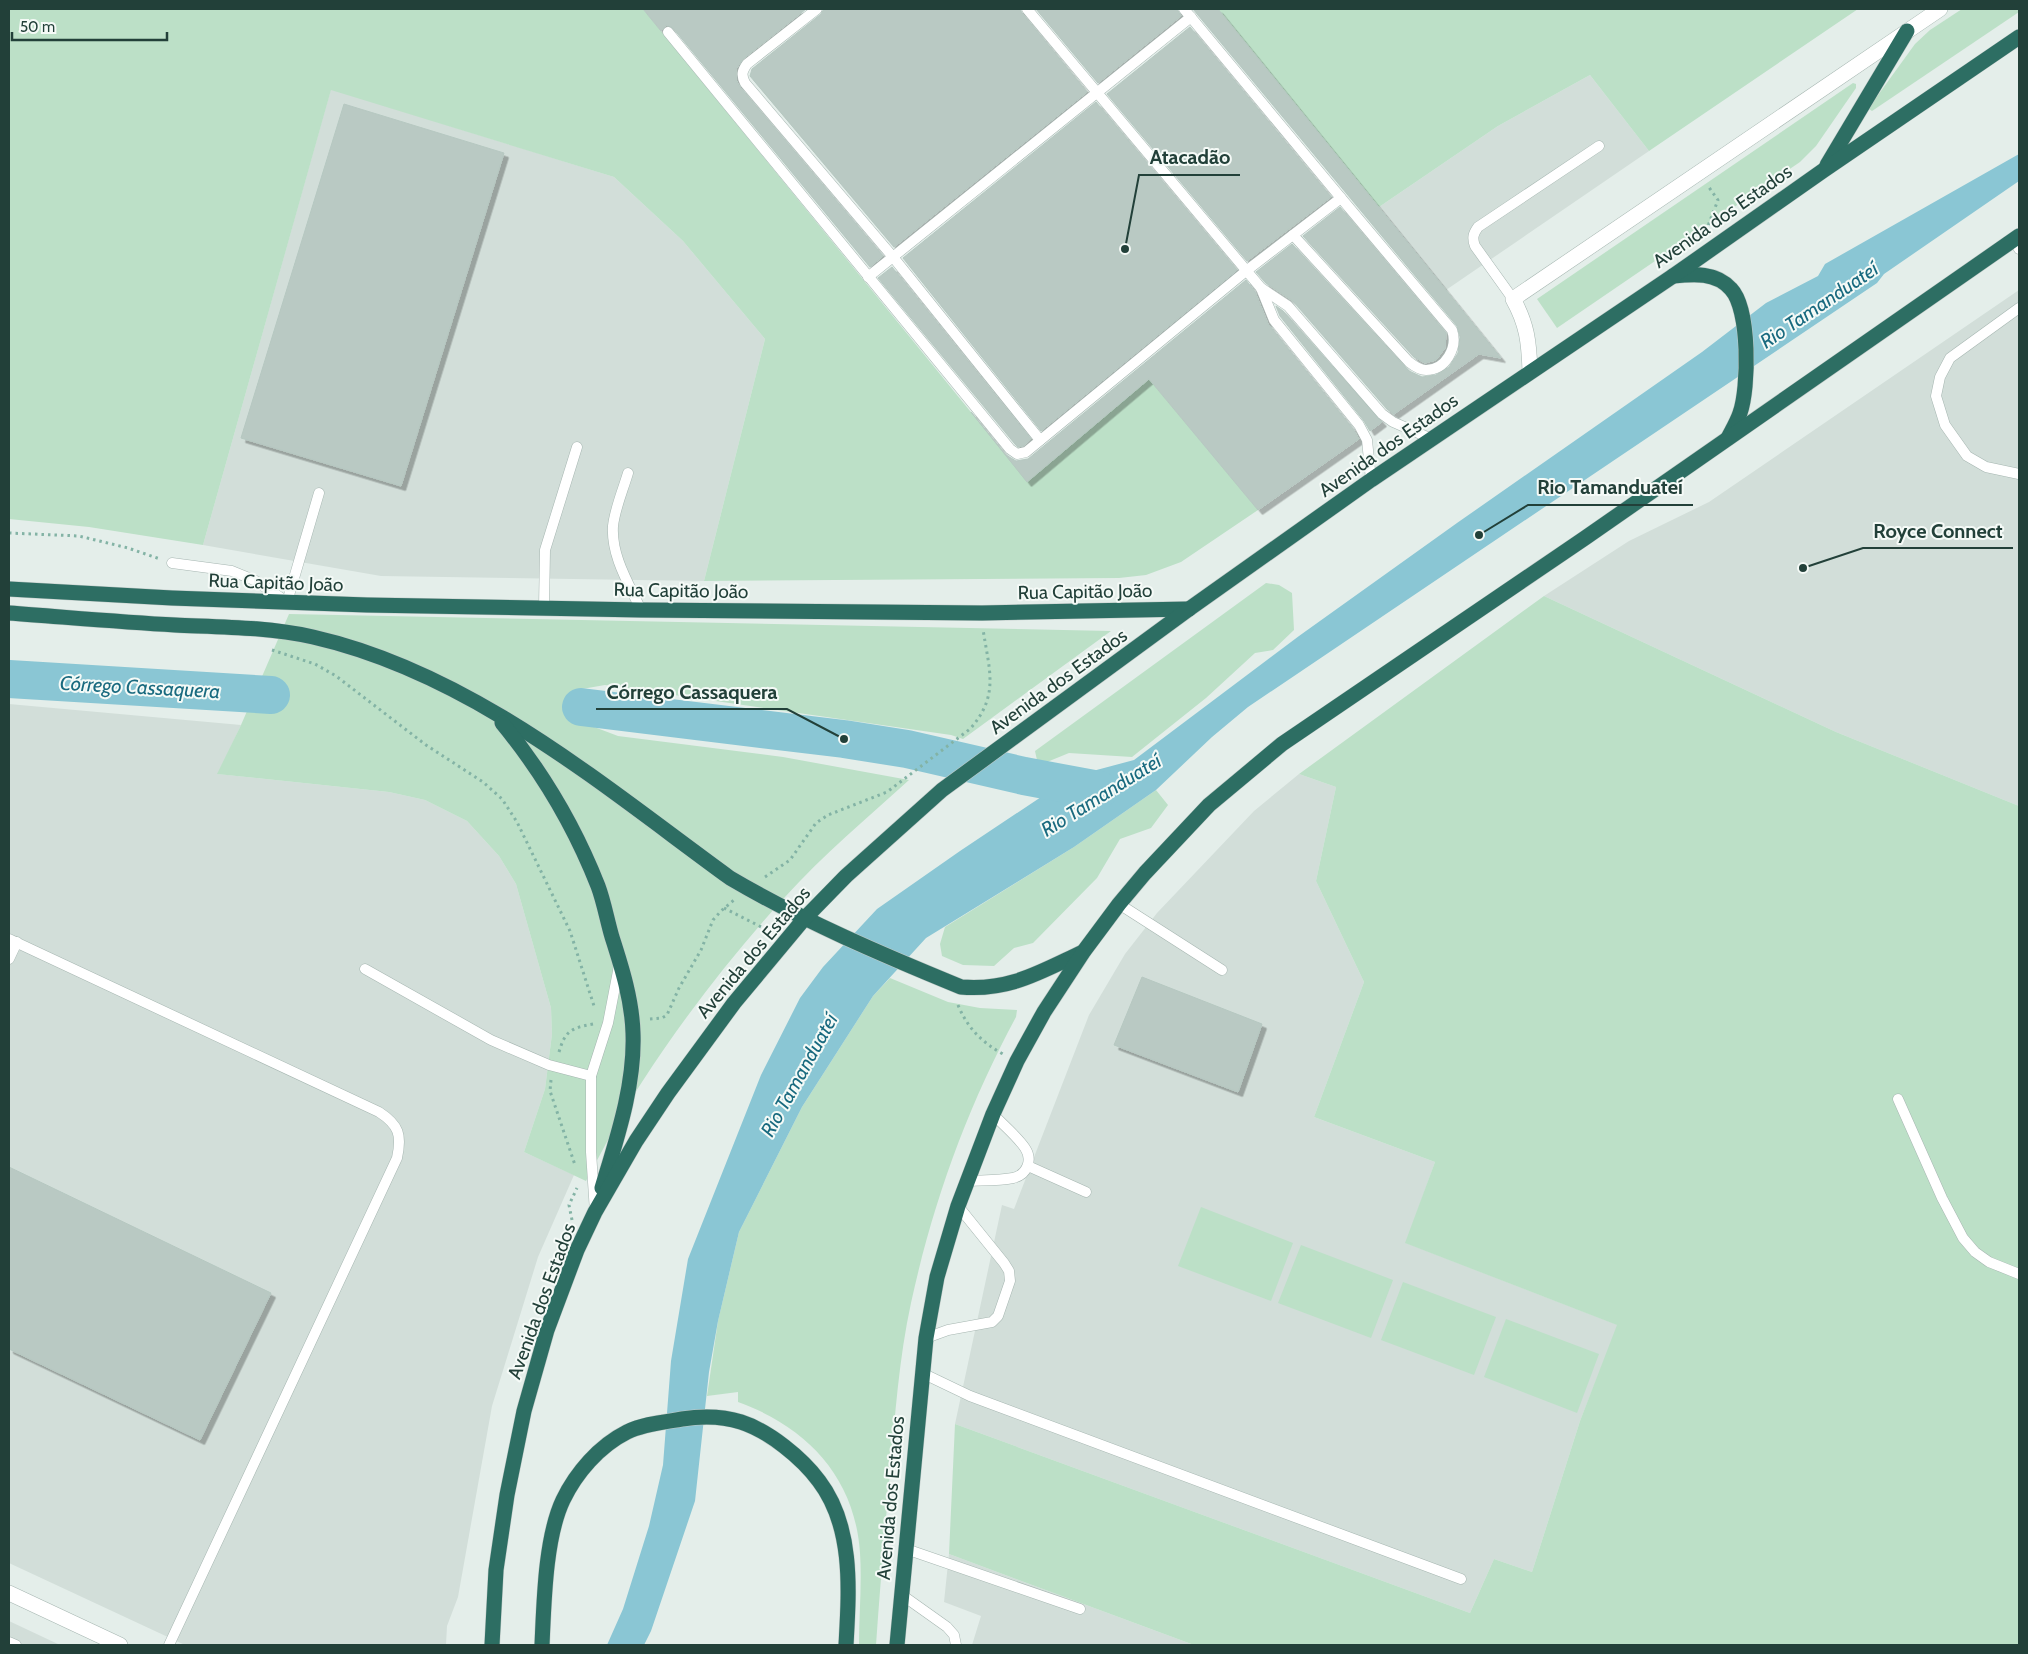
<svg xmlns="http://www.w3.org/2000/svg" width="2028" height="1654" viewBox="0 0 2028 1654" font-family="Cabin,sans-serif">
  <style>
    .built { fill: #d2ded9 }
    .green { fill: #bce0c7 }
    .water { fill: #8ac6d4 }
    .lines { fill: none; stroke-linecap: round; stroke-linejoin: round }
    .river { stroke: #8ac6d4; stroke-width: 38 }
    .building { fill: #b9c9c3; stroke: #b6c8c1; filter: url(#shadow) }
    .lane-casing { stroke: #a6b6b1; stroke-width: 11 }
    .street-casing { stroke: #a6b6b1; stroke-width: 16 }
    .highway-casing { stroke: #c1cac8; stroke-width: 16 }
    .path { stroke: #83b3a5; stroke-width: 3; stroke-dasharray: 2.5 4; stroke-linecap: butt }
    .lane { stroke: #fff; stroke-width: 10 }
    .street { stroke: #fff; stroke-width: 15 }
    .highway { stroke: #2d6e63; stroke-width: 15 }
    .labels { text-anchor: middle; stroke-width: 4; stroke-linejoin: round; paint-order: stroke }
    .street-label { font-size: 19px; fill: #224039; stroke: #f5faf7 }
    .water-label { font-size: 20px; font-style: italic; fill: #196a7f; stroke: #f5faf7 }
    .leader { fill: none; stroke: #224039; stroke-width: 2 }
    .callout-dot { fill: #224039; stroke: #f5faf7; stroke-width: 2 }
    .callout-label { font-size: 20px; text-anchor: middle; font-weight: bold; fill: #224039; stroke: #f5faf7; stroke-width: 4; stroke-linejoin: round; paint-order: stroke }
  </style>
  <defs>
    <filter id="shadow"><feDropShadow dx="4.5" dy="4.5" stdDeviation="0" flood-color="#0004"/></filter>
  </defs>
  <rect width="100%" height="100%" fill="#e4eeea"/>
  <g class="built">
    <polygon points="1590,75 1649,151 1446,290 1379,207 1498,126"/>
    <polygon points="331,89 614,177 683,241 765,339 704,581 381,576 203,545"/>
    <polygon points="2019,290 2019,806 1836,732 1544,596 1629,541 1709,502"/>
    <polygon points="9,704 241,725 218,774 389,792 425,800 467,821 499,856 516,884 551,1008 552,1034 545,1089 524,1152 574,1175 538,1257 492,1406 458,1597 447,1626 446,1645 185,1645 9,1563"/>
    <polygon points="1299,774 1336,787 1316,881 1364,982 1314,1117 1435,1162 1406,1243 1618,1325 1580,1421 1532,1572 1494,1559 1470,1613 955,1424 1002,1205 1014,1209 1089,1015 1125,954 1157,913 1254,811"/>
    <polygon points="949,1554 1194,1645 972,1645 981,1616 944,1602"/>
    <polygon points="9,1621 60,1645 9,1645"/>
  </g>
  <g class="green">
    <polygon points="9,9 643,9 1027,481 1149,379 1258,510 1181,562 1146,575 1119,578 704,581 765,339 683,241 614,177 331,90 203,545 89,527 9,519"/>
    <polygon points="1218,9 1858,9 1649,151 1590,75 1498,126 1379,207"/>
    <polygon points="1962,9 2019,9 2019,12 1872,111 1869,109 1873,102 1915,44 1930,30"/>
    <polygon points="1853,83 1856,84 1856,88 1816,146 1800,162 1557,328 1537,299"/>
    <polygon points="1266,583 1279,585 1292,593 1294,630 1273,650 1255,653 1206,698 1132,757 1069,753 1047,762 1037,760 1035,751"/>
    <polygon points="1544,596 1836,732 2019,806 2019,1645 1194,1645 949,1554 955,1424 1470,1613 1494,1559 1532,1572 1580,1421 1617,1325 1405,1243 1435,1162 1314,1117 1364,982 1316,881 1336,787 1299,774"/>
    <path d="M 289,614 L 1111,631 L 963,739 L 951,735 L 605,685 L 582,689 L 581,722 L 618,736 L 783,757 L 909,780 C 867,818 823,855 785,897 C 733,954 684,1017 642,1082 C 621,1114 604,1148 586,1181 L 524,1152 L 545,1089 L 552,1034 L 551,1008 L 516,884 L 499,856 L 467,821 L 425,800 L 389,792 L 217,774 L 241,725 Z"/>
    <polygon points="1156,790 1168,805 1151,828 1120,839 1097,878 1033,943 1014,948 994,966 963,965 942,956 940,944 945,927 1074,847"/>
    <path d="M 890,978 L 948,1002 L 980,1008 L 1017,1010 L 1016,1017 C 967,1108 933,1202 911,1303 C 899,1358 895,1416 890,1472 C 885,1530 880,1587 876,1645 L 859,1645 C 859,1615 862,1584 860,1553 C 855,1477 807,1427 738,1402 L 738,1392 L 707,1396 L 718,1321 L 739,1232 L 802,1107 L 873,996 Z"/>
    <polygon points="1201,1207 1293,1243 1271,1301 1178,1266"/>
    <polygon points="1301,1245 1393,1280 1371,1338 1278,1303"/>
    <polygon points="1403,1282 1496,1317 1474,1375 1381,1340"/>
    <polygon points="1506,1319 1599,1354 1577,1413 1484,1377"/>
  </g>
  <polygon class="water" points="2019,154 2019,181 1884,274 1877,283 1248,707 1212,737 1156,790 1074,847 926,938 873,996 802,1107 739,1232 718,1321 709,1372 695,1501 651,1631 644,1645 607,1645 623,1609 649,1526 663,1465 671,1361 688,1259 761,1075 800,998 823,967 877,909 960,851 1062,783 1089,772 1134,760 1299,636 1457,523 1702,352 1766,303 1818,276 1825,264"/>
  <g class="lines">
    <g class="river">
      <polyline points="9,679 271,695"/>
      <polyline points="581,707 844,739 907,749 1024,776 1099,790"/>
    </g>
  </g>
  <g class="building">
    <polygon points="643,9 806,9 743,59 736,69 736,80 740,87 883,256 870,267 673,28 666,25 661,31"/>
    <polygon points="824,9 1020,9 1022,13 1087,92 894,247 750,76 752,69 821,14"/>
    <polygon points="1036,9 1177,9 1181,16 1098,83"/>
    <polygon points="1193,9 1218,9 1501,358 1479,354 1394,414 1387,409 1293,301 1266,283 1256,272 1292,244 1409,371 1422,377 1436,375 1449,367 1458,353 1460,337 1457,326"/>
    <polygon points="1190,27 1331,197 1247,261 1107,94"/>
    <polygon points="1096,102 1237,270 1041,431 903,258"/>
    <polygon points="344,104 504,153 401,486 241,438"/>
    <polygon points="1340,207 1446,333 1445,348 1436,360 1425,363 1414,357 1303,236"/>
    <polygon points="892,267 1031,439 1023,446 1018,447 1015,444 878,278"/>
    <polygon points="1246,280 1255,292 1268,324 1353,429 1359,439 1258,510 1149,379 1027,482 971,412 1006,455 1016,461 1028,459"/>
    <polygon points="1276,306 1283,311 1382,422 1370,431 1364,421 1280,316"/>
    <polygon points="1142,977 1262,1024 1238,1092 1114,1045"/>
    <polygon points="9,1167 271,1293 200,1440 9,1349"/>
  </g>
  <g class="lines">
    <g class="lane-casing">
      <g id="lane">
        <path d="M 817,9 L 747,64 C 742,71 741,75 745,83 L 893,257 L 1040,440"/>
        <polyline points="1027,9 1261,288 1288,306 1382,414 1393,422 1432,439"/>
        <polyline points="668,32 1010,449 1017,454 1026,452 1246,271 1341,198 1184,9"/>
        <path d="M 1293,235 L 1409,362 C 1414,366 1420,370 1426,370 C 1446,370 1458,347 1452,330 L 1341,198"/>
        <polyline points="2014,240 2019,249"/>
        <polyline points="868,277 1191,17"/>
        <polyline points="1261,288 1274,320 1359,425 1367,440 1371,480"/>
        <path d="M 1513,299 L 1475,246 C 1472,238 1473,234 1478,227 L 1599,146"/>
        <polyline points="2019,308 1950,358 1940,377 1936,396 1945,425 1967,456 1986,467 2019,474"/>
        <path d="M 628,473 C 623,490 615,508 613,526 C 611,556 629,584 641,610"/>
        <polyline points="172,563 232,571 256,581 287,602 319,493"/>
        <polyline points="544,607 545,550 577,447"/>
        <polyline points="1119,904 1222,970"/>
        <path d="M 9,939 L 379,1112 C 399,1125 402,1135 397,1158 L 169,1645"/>
        <polyline points="9,959 17,942"/>
        <polyline points="365,969 491,1040 549,1065 591,1076"/>
        <polyline points="1898,1099 1942,1198 1963,1238 1975,1252 1989,1262 2019,1274"/>
        <polyline points="1028,1166 1086,1192"/>
        <path d="M 966,1181 C 981,1180 998,1181 1013,1178 C 1027,1175 1033,1160 1025,1148 C 1017,1136 1003,1125 993,1114"/>
        <polyline points="595,1212 591,1152 591,1076 608,1023 619,966"/>
        <polyline points="926,1338 948,1330 992,1322 998,1316 1010,1281 1009,1271 1004,1263 958,1206"/>
        <polyline points="922,1373 970,1396 1461,1579"/>
        <polyline points="906,1549 1080,1609"/>
        <polyline points="902,1595 947,1627 954,1635 956,1645"/>
        <polyline points="9,1642 16,1645"/>
      </g>
    </g>
    <g class="street-casing">
      <g id="street">
        <path d="M 1530,371 C 1529,342 1527,324 1513,299 L 1940,9"/>
        <polyline points="9,1593 120,1645"/>
      </g>
    </g>
    <g class="highway-casing">
      <g id="highway">
        <polyline points="1827,165 1907,31"/>
        <path d="M 1673,276 C 1694,274 1716,272 1731,289 C 1750,309 1749,388 1740,413 C 1737,422 1732,430 1728,438"/>
        <polyline points="9,589 172,598 367,605 641,610 982,613 1189,609"/>
        <path d="M 9,613 C 64,617 120,622 175,625 C 221,627 268,627 313,637 C 471,673 602,785 730,878 C 803,921 883,955 961,987 C 1010,991 1040,972 1083,952"/>
        <path d="M 502,723 C 544,774 574,825 598,886 C 604,902 607,920 612,937 C 622,968 632,1000 633,1033 C 635,1085 617,1138 602,1188"/>
        <polyline points="492,1645 496,1570 507,1495 524,1411 547,1330 577,1250 595,1212 636,1141 668,1093 734,1003 804,919 846,876 942,790 1189,609 1371,480 1673,276 1824,170 2019,37"/>
        <path d="M 542,1645 C 544,1603 545,1538 563,1500 C 576,1473 599,1446 627,1432 C 643,1424 664,1422 682,1419 C 701,1416 722,1416 741,1422 C 769,1431 802,1458 819,1481 C 854,1527 849,1591 846,1645"/>
        <polyline points="897,1645 926,1338 937,1277 958,1206 993,1114 1017,1061 1044,1012 1084,951 1119,904 1145,873 1209,805 1282,744 1585,538 2019,236"/>
      </g>
    </g>
    <g class="path">
      <polyline points="1706,231 1718,200 1708,186"/>
      <polyline points="9,533 79,536 128,548 160,559"/>
      <polyline points="272,650 315,664 336,676 426,745 483,782 502,799 517,822 570,931 594,1006"/>
      <path d="M 765,877 L 790,860 L 816,823 L 828,815 L 887,792 L 970,729 C 1000,695 989,670 983,629"/>
      <polyline points="724,908 771,932"/>
      <path d="M 958,1005 C 967,1027 981,1042 1003,1054"/>
      <polyline points="650,1019 662,1018 667,1015 679,988 701,950 713,920 721,911 734,900"/>
      <path d="M 559,1052 C 565,1031 571,1028 593,1024"/>
      <polyline points="551,1080 550,1091 575,1165"/>
      <polyline points="572,1220 569,1205 577,1188"/>
    </g>
    <use href="#lane" class="lane"/>
    <use href="#street" class="street"/>
    <use href="#highway" class="highway"/>
  </g>
  <g class="labels">
    <g class="street-label">
      <text transform="translate(1722 216) rotate(-35)" y="7">Avenida dos Estados</text>
      <text transform="translate(1388 445) rotate(-35)" y="7">Avenida dos Estados</text>
      <text transform="translate(276 582) rotate(2)" y="7">Rua Capitão João</text>
      <text transform="translate(681 590) rotate(1)" y="7">Rua Capitão João</text>
      <text transform="translate(1085 591) rotate(-1)" y="7">Rua Capitão João</text>
      <text transform="translate(1058 681) rotate(-36)" y="7">Avenida dos Estados</text>
      <text transform="translate(753 952) rotate(-50)" y="7">Avenida dos Estados</text>
      <text transform="translate(541 1301) rotate(-70)" y="7">Avenida dos Estados</text>
      <text transform="translate(890 1498) rotate(-85)" y="7">Avenida dos Estados</text>
    </g>
    <g class="water-label">
      <text transform="translate(1819 305) rotate(-34)" y="7">Rio Tamanduateí</text>
      <text transform="translate(140 687) rotate(3)" y="7">Córrego Cassaquera</text>
      <text transform="translate(1101 795) rotate(-32)" y="7">Rio Tamanduateí</text>
      <text transform="translate(799 1075) rotate(-61)" y="7">Rio Tamanduateí</text>
    </g>
  </g>
  <path class="leader" d="M1125 249L1139 175H1240M1479 535L1528 505H1693M1803 568L1863 548H2013M844 739L787 709H596"/>
  <g class="callout-dot">
    <circle cx="1125" cy="249" r="5"/>
    <circle cx="1479" cy="535" r="5"/>
    <circle cx="1803" cy="568" r="5"/>
    <circle cx="844" cy="739" r="5"/>
  </g>
  <g class="callout-label">
    <text x="1190" y="164">Atacadão</text>
    <text x="1610" y="494">Rio Tamanduateí</text>
    <text x="1938" y="538">Royce Connect</text>
    <text x="692" y="699">Córrego Cassaquera</text>
  </g>
  <rect width="2028" height="1654" fill="none" stroke="#224039" stroke-width="20"/>
  <path d="M12 32v8h155v-8" fill="none" stroke="#224039" stroke-width="2.5"/>
  <text x="20" y="32" font-size="15" fill="#224039" stroke="#f5faf7" stroke-width="4" paint-order="stroke">50 m</text>
</svg>
